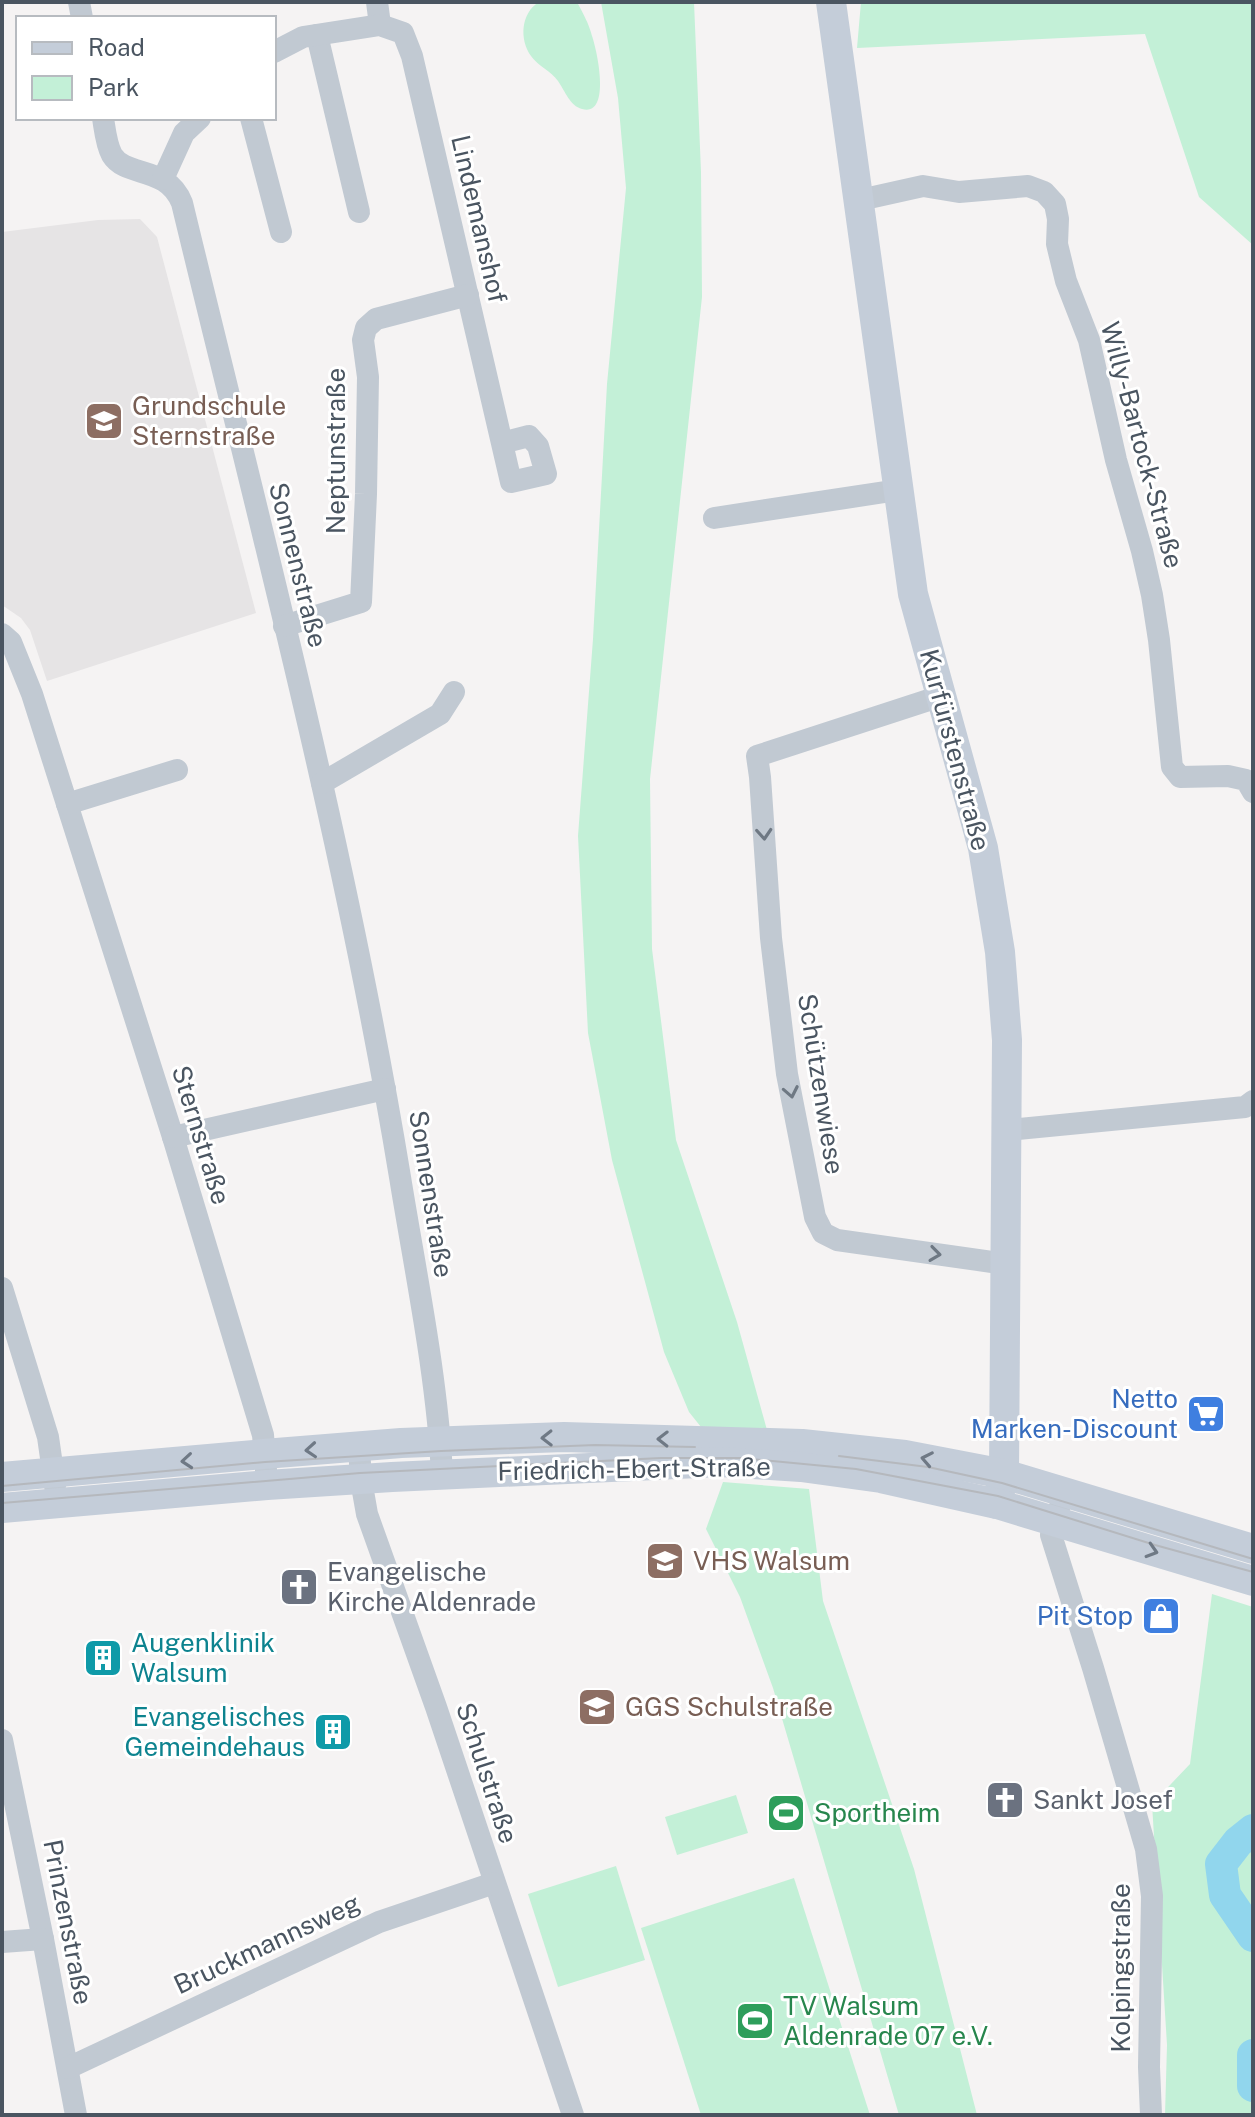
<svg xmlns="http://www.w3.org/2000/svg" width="1255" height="2117" viewBox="0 0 1255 2117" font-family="'Public Sans',sans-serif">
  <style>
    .education { fill: #e6e4e5 }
    .green { fill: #c3f0d7 }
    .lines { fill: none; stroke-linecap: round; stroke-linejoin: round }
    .river { stroke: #91d6ed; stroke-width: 32 }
    .street { stroke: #c1c9d2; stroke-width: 22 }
    .secondary { stroke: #c4cdd9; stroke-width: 30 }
    .tram { stroke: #b5b8bd; stroke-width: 2 }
    .oneway { stroke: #6e7883 }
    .oneway2 { stroke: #6f7985 }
    .labels { text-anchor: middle; stroke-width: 6; stroke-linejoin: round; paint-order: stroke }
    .street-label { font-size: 26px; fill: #4a5561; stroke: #fff }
    .education-label { font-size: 26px; fill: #785e54; stroke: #fff; text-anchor: start }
    .shop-label { font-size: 26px; fill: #366cbe; stroke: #fff; text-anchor: end }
    .worship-label { font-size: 26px; fill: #5b616d; stroke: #fff; text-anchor: start }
    .culture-label { font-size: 26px; fill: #0d838f; stroke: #fff; text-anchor: start }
    .leisure-label { font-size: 26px; fill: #27864d; stroke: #fff; text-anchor: start }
  </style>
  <rect width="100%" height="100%" fill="#f5f3f3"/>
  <polygon class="education" points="140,219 157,237 256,613 47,681 30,630 21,618 2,605 2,232 98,220"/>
  <g class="green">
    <path d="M 539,2 L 577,2 C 583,13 589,24 592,36 C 597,50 612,117 582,109 C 570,106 565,91 558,81 C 551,71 538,66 531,56 C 519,39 521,13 539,2 Z"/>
    <polygon points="601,2 694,2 701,172 702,297 650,779 652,949 676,1140 737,1322 767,1430 705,1432 689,1412 664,1352 612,1160 588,1033 578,836 593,639 607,384 626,188 618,98"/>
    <polygon points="861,2 1253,2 1253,245 1199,197 1145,34 857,48"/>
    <polygon points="723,1482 809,1489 823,1601 914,1869 977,2115 899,2115 773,1688 740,1597 706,1529"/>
    <polygon points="1212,1594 1253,1607 1253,2115 1165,2115 1167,2045 1152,1804 1190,1764"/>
    <polygon points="736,1795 748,1833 677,1855 665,1817"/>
    <polygon points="616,1866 645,1960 558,1987 528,1894"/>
    <polygon points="794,1878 870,2115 701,2115 641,1928"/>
  </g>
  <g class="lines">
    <g class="river">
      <polyline points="1253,1830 1238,1842 1221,1864 1225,1895 1253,1936"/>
      <polyline points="1253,2055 1253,2086"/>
    </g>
    <g class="street">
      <polyline points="79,2 82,18"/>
      <polyline points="377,2 380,25"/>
      <polyline points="317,35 359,212"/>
      <polyline points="274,52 303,37 380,25 403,33 412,56 511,482 546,474 538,446 529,436 502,443"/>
      <path d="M 103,118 C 105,130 106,144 112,155 C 126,178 167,165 182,203 C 260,526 346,849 400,1177 C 416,1276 437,1375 442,1474"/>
      <polyline points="251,118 281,232"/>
      <polyline points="163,179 184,133 200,118"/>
      <polyline points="860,200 923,186 959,192 1028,186 1044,192 1055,204 1058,219 1057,244 1066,281 1089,340 1116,460 1142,551 1152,595 1159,640 1172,767 1180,777 1228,776 1246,780 1253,792"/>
      <polyline points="714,518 898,490"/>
      <polyline points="284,626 361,602 366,494 368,377 363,340 366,328 376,319 468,295"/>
      <polyline points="2,634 11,642 32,694 173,1137 263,1435 266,1470"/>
      <polyline points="941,696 757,756 760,777 771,938 787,1074 815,1217 823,1233 837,1240 1006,1264"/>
      <polyline points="322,783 440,714 454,692"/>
      <polyline points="67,804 177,770"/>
      <polyline points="1008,1130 1245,1107 1253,1101"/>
      <polyline points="173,1137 385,1089"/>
      <polyline points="2,1288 48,1437 55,1486"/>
      <polyline points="359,1447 361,1480 367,1514 436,1707 573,2115"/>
      <polyline points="1059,1509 1052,1521 1051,1535 1093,1668 1146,1849 1152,1896 1149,2067 1151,2115"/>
      <polyline points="2,1740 43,1939 76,2115"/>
      <polyline points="2,1942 43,1939"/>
      <polyline points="68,2068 379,1922 494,1883"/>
    </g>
    <g class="secondary">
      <polyline points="831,2 913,594 983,848 1000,952 1007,1040 1004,1474 997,1504"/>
      <polyline points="2,1477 264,1454 401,1443 481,1440 564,1437 802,1444 905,1455 1004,1474 1253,1549"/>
      <polyline points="2,1508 267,1485 392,1477 720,1462 801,1467 881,1478 997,1504 1253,1581"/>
    </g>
    <g class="tram">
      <polyline points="839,1456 928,1467 1002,1483 1253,1559"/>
      <polyline points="2,1486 265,1462 441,1451 595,1445 695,1447"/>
      <polyline points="2,1503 360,1473 661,1458 741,1458 856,1469 998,1496 1155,1545 1253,1572"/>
    </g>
  </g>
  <defs><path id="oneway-chevron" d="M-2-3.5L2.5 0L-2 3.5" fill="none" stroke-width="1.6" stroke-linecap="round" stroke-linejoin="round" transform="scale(2)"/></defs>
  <g class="oneway">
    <use href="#oneway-chevron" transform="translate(764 834) rotate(86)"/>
    <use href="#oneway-chevron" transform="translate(791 1092) rotate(79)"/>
    <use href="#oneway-chevron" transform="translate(935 1254) rotate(8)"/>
  </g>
  <g class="oneway2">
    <use href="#oneway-chevron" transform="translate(547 1438) rotate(179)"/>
    <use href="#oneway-chevron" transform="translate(663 1439) rotate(-179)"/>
    <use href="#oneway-chevron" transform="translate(311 1450) rotate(176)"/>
    <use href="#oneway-chevron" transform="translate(927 1459) rotate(-169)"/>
    <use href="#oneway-chevron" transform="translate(187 1461) rotate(175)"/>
    <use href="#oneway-chevron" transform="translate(1152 1551) rotate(17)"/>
  </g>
  <defs>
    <g id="school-square" transform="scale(2)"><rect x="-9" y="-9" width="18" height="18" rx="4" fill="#8d6e63" stroke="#fff"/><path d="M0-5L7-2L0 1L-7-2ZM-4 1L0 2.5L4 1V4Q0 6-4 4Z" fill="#fff"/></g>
    <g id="supermarket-square" transform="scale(2)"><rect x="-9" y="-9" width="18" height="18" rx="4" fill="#3f7fe0" stroke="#fff"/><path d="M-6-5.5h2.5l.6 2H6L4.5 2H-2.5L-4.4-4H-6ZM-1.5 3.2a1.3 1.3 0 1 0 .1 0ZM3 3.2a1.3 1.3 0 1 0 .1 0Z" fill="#fff"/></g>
    <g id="university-square" transform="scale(2)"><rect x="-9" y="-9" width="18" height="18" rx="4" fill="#8d6e63" stroke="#fff"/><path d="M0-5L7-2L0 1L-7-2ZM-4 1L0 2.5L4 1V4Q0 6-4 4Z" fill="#fff"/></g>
    <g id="church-square" transform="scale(2)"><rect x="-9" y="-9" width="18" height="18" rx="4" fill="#6b7280" stroke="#fff"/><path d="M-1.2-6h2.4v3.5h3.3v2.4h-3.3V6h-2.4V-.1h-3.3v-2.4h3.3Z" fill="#fff"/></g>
    <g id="shop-square" transform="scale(2)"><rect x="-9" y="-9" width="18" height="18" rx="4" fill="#3f7fe0" stroke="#fff"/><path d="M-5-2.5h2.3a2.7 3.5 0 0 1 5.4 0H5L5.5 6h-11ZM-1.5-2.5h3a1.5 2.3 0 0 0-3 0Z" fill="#fff"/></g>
    <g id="building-square" transform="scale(2)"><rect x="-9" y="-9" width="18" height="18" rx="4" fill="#0f9aa8" stroke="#fff"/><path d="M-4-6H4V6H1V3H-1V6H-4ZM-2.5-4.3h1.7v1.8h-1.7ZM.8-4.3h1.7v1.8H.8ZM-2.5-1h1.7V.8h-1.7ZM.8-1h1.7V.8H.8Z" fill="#fff"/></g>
    <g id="stadium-square" transform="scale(2)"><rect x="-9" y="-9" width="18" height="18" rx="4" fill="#2e9e5b" stroke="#fff"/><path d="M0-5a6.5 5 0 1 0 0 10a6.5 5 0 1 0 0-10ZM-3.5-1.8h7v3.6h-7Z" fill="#fff"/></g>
  </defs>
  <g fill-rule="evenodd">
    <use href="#school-square" x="104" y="421"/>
    <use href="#supermarket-square" x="1206" y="1414"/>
    <use href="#university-square" x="665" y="1561"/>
    <use href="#church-square" x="299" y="1587"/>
    <use href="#shop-square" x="1161" y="1616"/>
    <use href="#building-square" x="103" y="1658"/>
    <use href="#school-square" x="597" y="1707"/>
    <use href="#building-square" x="333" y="1732"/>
    <use href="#church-square" x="1005" y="1800"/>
    <use href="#stadium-square" x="786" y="1813"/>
    <use href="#stadium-square" x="755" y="2021"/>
  </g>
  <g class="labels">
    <g class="street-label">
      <text transform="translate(479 219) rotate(77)" y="9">Lindemanshof</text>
      <text transform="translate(1142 445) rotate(75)" y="9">Willy-Bartock-Straße</text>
      <text transform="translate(336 451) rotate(-90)" y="9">Neptunstraße</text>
      <text transform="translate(298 565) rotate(76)" y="9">Sonnenstraße</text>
      <text transform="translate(955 750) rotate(75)" y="9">Kurfürstenstraße</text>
      <text transform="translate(821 1084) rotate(81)" y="9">Schützenwiese</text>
      <text transform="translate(201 1135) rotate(73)" y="9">Sternstraße</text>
      <text transform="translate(431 1194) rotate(81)" y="9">Sonnenstraße</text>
      <text transform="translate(634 1469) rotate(-1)" y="9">Friedrich-Ebert-Straße</text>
      <text transform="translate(487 1773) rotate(72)" y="9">Schulstraße</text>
      <text transform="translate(68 1922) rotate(79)" y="9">Prinzenstraße</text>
      <text transform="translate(267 1944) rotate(-25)" y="9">Bruckmannsweg</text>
      <text transform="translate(1121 1968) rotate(-90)" y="9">Kolpingstraße</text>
    </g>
    <g class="education-label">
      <text x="132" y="415">Grundschule<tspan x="132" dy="30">Sternstraße</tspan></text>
      <text x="693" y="1570">VHS Walsum</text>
      <text x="625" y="1716">GGS Schulstraße</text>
    </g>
    <g class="shop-label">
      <text x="1178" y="1408">Netto<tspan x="1178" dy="30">Marken-Discount</tspan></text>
      <text x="1133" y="1625">Pit Stop</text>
    </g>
    <g class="worship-label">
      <text x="327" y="1581">Evangelische<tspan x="327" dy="30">Kirche Aldenrade</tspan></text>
      <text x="1033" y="1809">Sankt Josef</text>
    </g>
    <g class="culture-label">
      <text x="131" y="1652">Augenklinik<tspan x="131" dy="30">Walsum</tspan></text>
      <text x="305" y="1726" text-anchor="end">Evangelisches<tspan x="305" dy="30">Gemeindehaus</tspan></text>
    </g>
    <g class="leisure-label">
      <text x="814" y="1822">Sportheim</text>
      <text x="783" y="2015">TV Walsum<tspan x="783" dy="30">Aldenrade 07 e.V.</tspan></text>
    </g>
  </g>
  <rect width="1255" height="2117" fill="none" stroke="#4a5561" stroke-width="8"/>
  <rect x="16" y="16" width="260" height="104" fill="#ffffff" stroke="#b7bbc0" stroke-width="2"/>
  <rect x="32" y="42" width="40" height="12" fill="#c4cdd9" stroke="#b7bbc0" stroke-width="2"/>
  <text x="88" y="56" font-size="24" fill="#4a5561">Road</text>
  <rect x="32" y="76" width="40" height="24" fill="#c3f0d7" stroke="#b7bbc0" stroke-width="2"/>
  <text x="88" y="96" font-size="24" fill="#4a5561">Park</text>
</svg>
